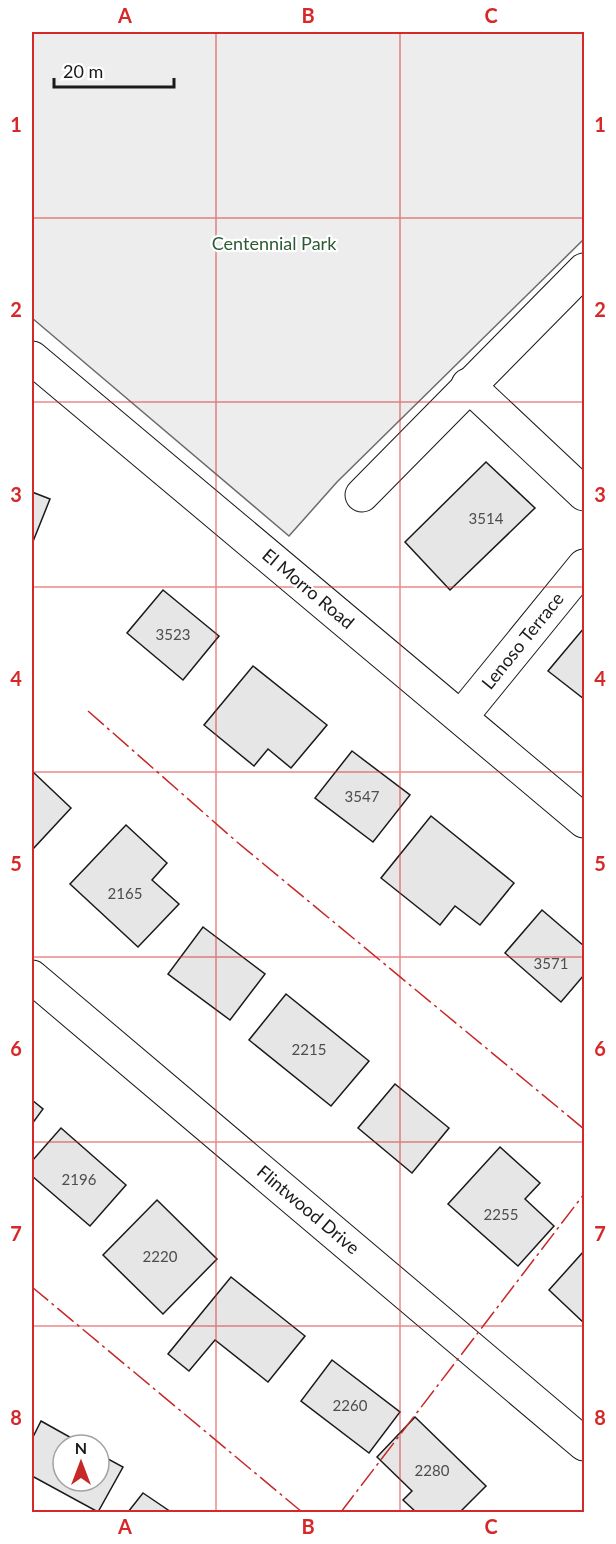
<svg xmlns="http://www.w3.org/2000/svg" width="616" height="1544" viewBox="0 0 616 1544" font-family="Lato,sans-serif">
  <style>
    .green { fill: #ededed; stroke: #6a6a6a; stroke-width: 1.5 }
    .building { fill: #e6e6e6; stroke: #1a1a1a; stroke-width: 1.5 }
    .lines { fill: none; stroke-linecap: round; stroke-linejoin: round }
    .minor-casing { stroke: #1a1a1a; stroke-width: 35 }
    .minor { stroke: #fff; stroke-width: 33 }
    .power { stroke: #c62828; stroke-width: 1.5; stroke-dasharray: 21 4.5 3 4.5; stroke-linecap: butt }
    .grid { fill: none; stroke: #d62828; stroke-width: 1.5; stroke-opacity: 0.55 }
    .labels { text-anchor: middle; stroke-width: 4.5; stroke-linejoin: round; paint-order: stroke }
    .number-label { font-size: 15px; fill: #4d4d4d }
    .park-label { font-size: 18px; fill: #2b5a34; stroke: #fff }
    .street-label { font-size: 18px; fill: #1a1a1a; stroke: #fff }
    .neatline { fill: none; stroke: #d62828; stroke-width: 2 }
    .grid-label { font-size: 20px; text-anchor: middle; font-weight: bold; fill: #d62828 }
  </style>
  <rect width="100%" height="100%" fill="#fff"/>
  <polygon class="green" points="32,32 584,32 584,239 337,482 289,536 32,318"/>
  <g class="building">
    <polygon points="486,462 535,508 450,590 405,542"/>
    <polygon points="32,492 50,499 32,544"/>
    <polygon points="163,590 219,636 183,680 127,633"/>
    <polygon points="584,628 584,699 548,671"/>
    <polygon points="253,666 327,725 291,768 268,749 254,766 204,725"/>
    <polygon points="352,751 410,795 373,842 315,798"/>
    <polygon points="32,771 71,808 32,850"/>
    <polygon points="431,816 514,883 480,925 455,906 440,925 381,878"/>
    <polygon points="126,825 167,863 152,880 179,904 138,947 70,884"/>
    <polygon points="542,910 584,946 584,975 561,1002 505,953"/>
    <polygon points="203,927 265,974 230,1020 168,974"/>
    <polygon points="286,994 369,1061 331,1106 249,1040"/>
    <polygon points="395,1084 449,1128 412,1173 358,1128"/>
    <polygon points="32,1100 43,1109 32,1124"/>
    <polygon points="61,1128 126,1185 90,1226 32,1176 32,1161"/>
    <polygon points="500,1147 540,1183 525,1199 554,1226 518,1266 448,1204"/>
    <polygon points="157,1200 217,1259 163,1314 103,1255"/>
    <polygon points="584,1251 584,1323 549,1290"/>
    <polygon points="231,1277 305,1336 268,1382 215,1340 189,1371 168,1354"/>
    <polygon points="332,1360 400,1412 369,1453 301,1401"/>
    <polygon points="415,1417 486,1486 460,1512 416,1512 403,1500 412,1491 377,1457"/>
    <polygon points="41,1421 84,1445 63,1445 63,1481 99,1481 99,1454 123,1467 98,1512 32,1476 32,1439"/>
    <polygon points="143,1493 171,1512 128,1512"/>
  </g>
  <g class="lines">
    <g class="minor-casing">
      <g id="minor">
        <polyline points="32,358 584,821"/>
        <polyline points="468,385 584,494"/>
        <polyline points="362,495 584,270"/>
        <polyline points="461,717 584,566"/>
        <polyline points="32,977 584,1444"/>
      </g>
    </g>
    <use href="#minor" class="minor"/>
    <g class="power">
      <polyline points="88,711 237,842 584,1129"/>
      <polyline points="32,1287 302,1512"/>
      <polyline points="341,1512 584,1194"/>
    </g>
  </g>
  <path class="grid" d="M 216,32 L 216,1512M 400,32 L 400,1512M 32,218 L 584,218M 32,402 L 584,402M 32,587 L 584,587M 32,772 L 584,772M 32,957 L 584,957M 32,1142 L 584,1142M 32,1326 L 584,1326"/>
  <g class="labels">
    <g class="number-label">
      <text x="486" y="524">3514</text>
      <text x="173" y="640">3523</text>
      <text x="362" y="802">3547</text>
      <text x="125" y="899">2165</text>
      <text x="551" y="969">3571</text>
      <text x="309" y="1055">2215</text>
      <text x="79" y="1185">2196</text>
      <text x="501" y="1220">2255</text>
      <text x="160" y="1262">2220</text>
      <text x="350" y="1411">2260</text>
      <text x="432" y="1476">2280</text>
    </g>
    <g class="park-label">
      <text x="274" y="250">Centennial Park</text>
    </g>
    <g class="street-label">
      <text transform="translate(308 589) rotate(40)" y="6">El Morro Road</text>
      <text transform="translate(523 641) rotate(-51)" y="6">Lenoso Terrace</text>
      <text transform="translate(308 1210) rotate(40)" y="6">Flintwood Drive</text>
    </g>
  </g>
  <rect width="616" height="1544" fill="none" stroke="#ffffff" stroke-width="66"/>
  <g transform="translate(81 1463)"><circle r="28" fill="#ffffff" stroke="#a3a3a3" stroke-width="1.5"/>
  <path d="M0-4.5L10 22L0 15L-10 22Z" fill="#c62828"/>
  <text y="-9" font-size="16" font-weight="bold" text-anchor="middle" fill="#1a1a1a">N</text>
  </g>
  <path d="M54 78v9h120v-9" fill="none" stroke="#1a1a1a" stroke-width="3"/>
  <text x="63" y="78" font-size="18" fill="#1a1a1a" stroke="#ffffff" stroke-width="4.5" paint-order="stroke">20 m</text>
  <rect x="33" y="33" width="550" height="1478" class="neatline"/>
  <g class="grid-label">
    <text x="125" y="23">A</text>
    <text x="308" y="23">B</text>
    <text x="491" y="23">C</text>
    <text x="16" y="132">1</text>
    <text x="600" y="132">1</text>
    <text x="16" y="317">2</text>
    <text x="600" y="317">2</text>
    <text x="16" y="502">3</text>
    <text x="600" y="502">3</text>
    <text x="16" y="686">4</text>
    <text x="600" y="686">4</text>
    <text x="16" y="871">5</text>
    <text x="600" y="871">5</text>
    <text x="16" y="1056">6</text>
    <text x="600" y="1056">6</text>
    <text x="16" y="1241">7</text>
    <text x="600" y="1241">7</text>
    <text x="16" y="1425">8</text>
    <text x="600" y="1425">8</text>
    <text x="125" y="1534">A</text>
    <text x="308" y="1534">B</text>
    <text x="491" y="1534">C</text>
  </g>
</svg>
